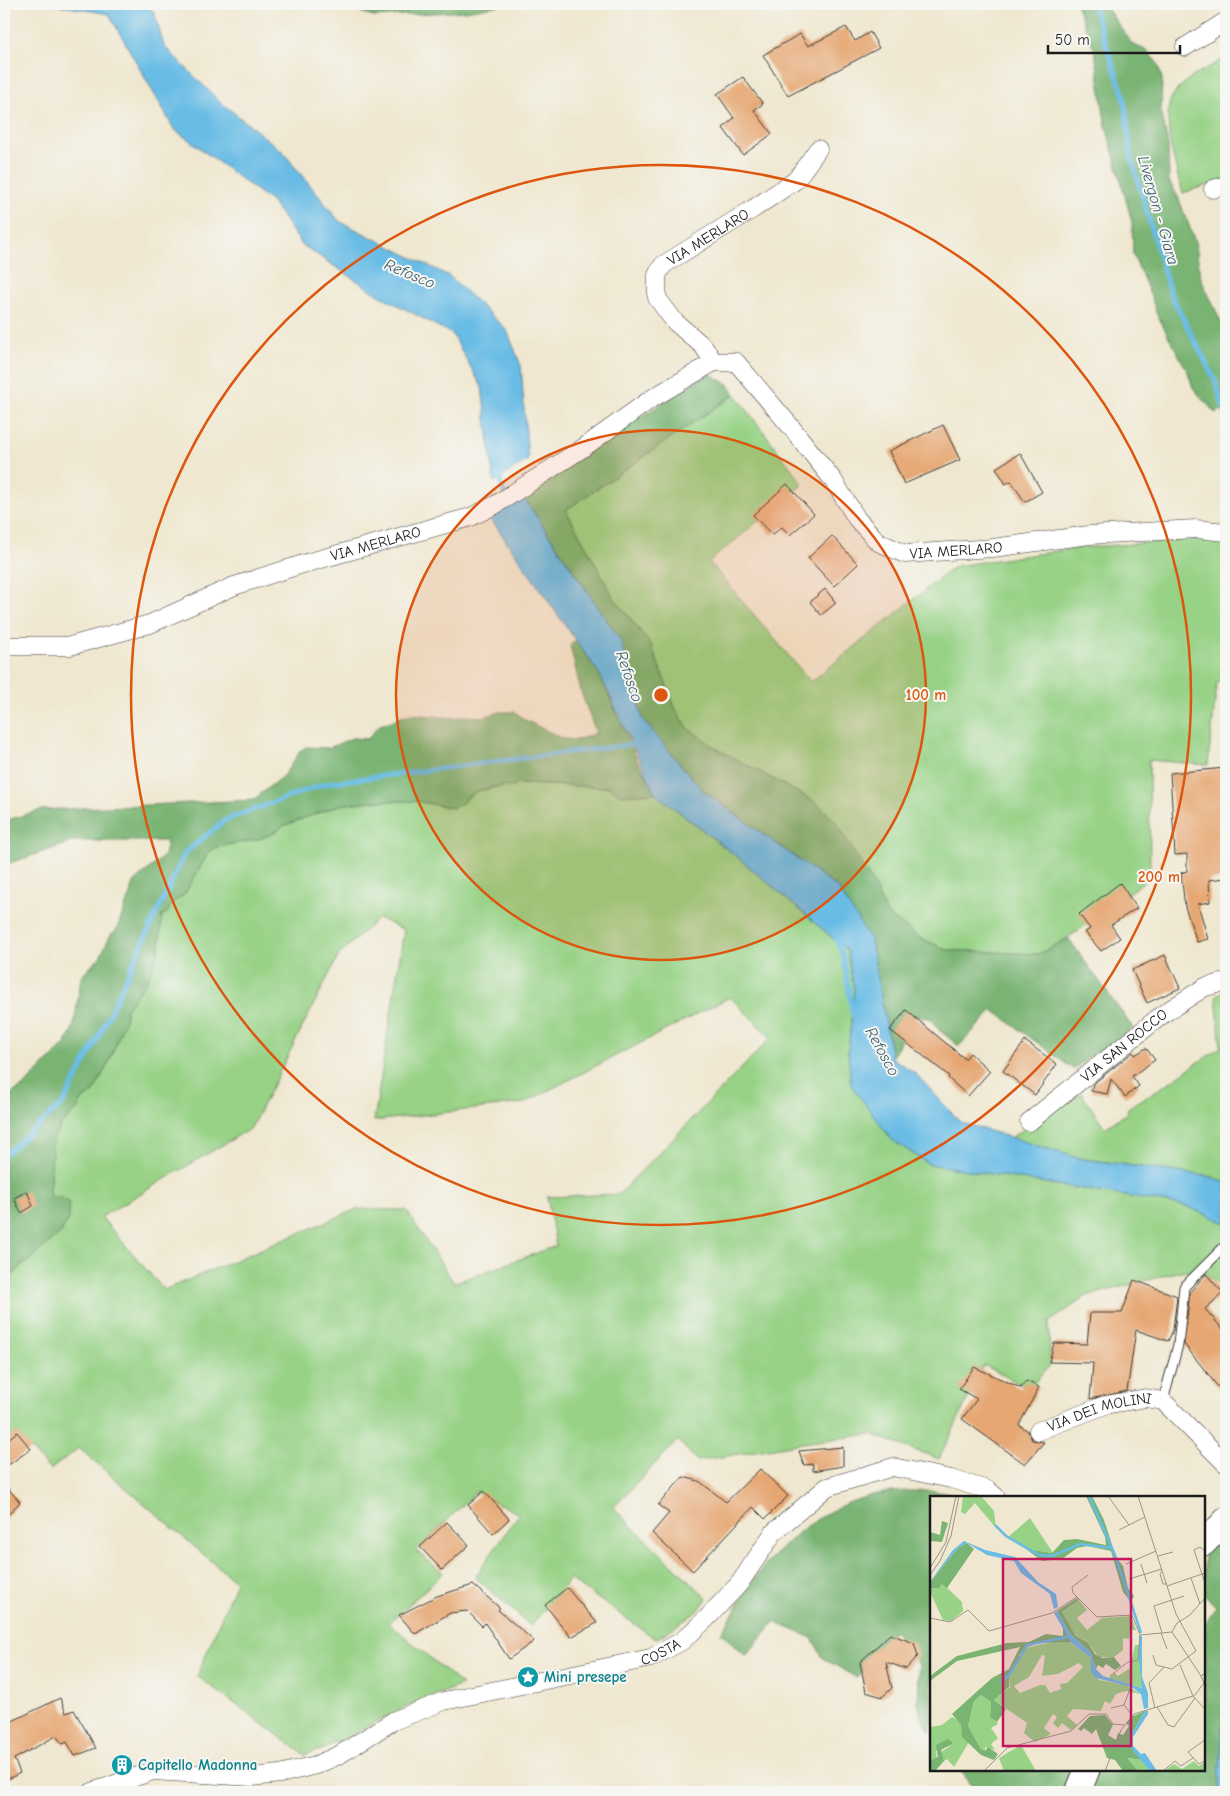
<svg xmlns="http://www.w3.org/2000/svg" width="1230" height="1796" viewBox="0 0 1230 1796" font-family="'Comic Neue',sans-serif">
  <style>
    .green { fill: #97d286; stroke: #5a7751; fill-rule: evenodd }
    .forest { fill: #79b473; stroke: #4a6848 }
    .water { fill: #69bce5; stroke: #426c80 }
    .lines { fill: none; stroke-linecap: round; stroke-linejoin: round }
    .stream { stroke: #69bce5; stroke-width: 5 }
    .building { fill: #e6a773 }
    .lane-casing { stroke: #3c3a37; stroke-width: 11 }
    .street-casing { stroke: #3c3a37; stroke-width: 19 }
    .secondary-casing { stroke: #3c3a37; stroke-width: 27 }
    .lane { stroke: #fff; stroke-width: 9 }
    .street { stroke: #fff; stroke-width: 18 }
    .secondary { stroke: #fff; stroke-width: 25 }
    .ring { fill: none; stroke: #de560d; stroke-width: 2.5 }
    .labels { text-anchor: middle; stroke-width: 4; stroke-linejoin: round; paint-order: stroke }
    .street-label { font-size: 15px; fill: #1c1c1c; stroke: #f6f6f2 }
    .culture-label { font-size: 15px; font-weight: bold; fill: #0d838f; stroke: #f6f6f2; text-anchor: start }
    .water-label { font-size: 16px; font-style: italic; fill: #3b5c6c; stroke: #f6f6f2 }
    .inset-river { fill: none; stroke: #69bce5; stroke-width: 2.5 }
    .inset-road { fill: none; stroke: #9b9687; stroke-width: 1 }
    .view { fill: #c2185b; fill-opacity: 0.15; stroke: #c2185b; stroke-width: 2.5 }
    .inset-edge { fill: none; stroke: #1c1c1c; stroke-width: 2.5 }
    .centre { fill: #de560d; stroke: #f6f6f2; stroke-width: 2.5 }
    .ring-label { font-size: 15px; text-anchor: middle; font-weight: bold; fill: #de560d; stroke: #f6f6f2; stroke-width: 4; stroke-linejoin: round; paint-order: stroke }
  </style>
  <rect width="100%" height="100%" fill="#f6f6f2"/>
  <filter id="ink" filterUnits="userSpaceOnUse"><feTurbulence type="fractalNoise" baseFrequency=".02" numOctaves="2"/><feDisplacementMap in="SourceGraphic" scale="10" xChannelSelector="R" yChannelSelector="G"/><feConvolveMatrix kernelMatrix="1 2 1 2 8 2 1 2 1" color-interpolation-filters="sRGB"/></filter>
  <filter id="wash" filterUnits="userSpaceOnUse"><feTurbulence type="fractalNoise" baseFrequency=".0096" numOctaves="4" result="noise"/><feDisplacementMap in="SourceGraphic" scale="20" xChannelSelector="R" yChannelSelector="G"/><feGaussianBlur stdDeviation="1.12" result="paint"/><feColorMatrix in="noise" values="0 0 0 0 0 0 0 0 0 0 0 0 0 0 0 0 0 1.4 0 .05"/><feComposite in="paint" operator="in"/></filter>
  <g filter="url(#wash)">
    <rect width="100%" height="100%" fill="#efe7cf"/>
    <g class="green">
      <path d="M 1226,58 L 1226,179 L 1183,193 C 1176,172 1160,113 1173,95 C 1186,77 1208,68 1226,58 Z"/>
      <polygon points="735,394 803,484 709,562 811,682 955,566 1078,548 1212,538 1226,541 1226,681 1217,682 1208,765 1149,760 1150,877 1068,938 1039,954 947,950 920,938 887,914 873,884 817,803 714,747 689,729 676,710 651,645 614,598 566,510"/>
      <path d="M 518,784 L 610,787 C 622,799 641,793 655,793 L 741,860 L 847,950 L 854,990 L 848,1053 L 929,1164 L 1186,1206 L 1226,1223 L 1226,1289 L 1207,1275 L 1185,1270 L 1087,1296 L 1049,1322 L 1050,1365 L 1029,1389 L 984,1365 L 939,1459 L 871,1434 L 803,1443 L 697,1461 L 678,1440 L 613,1508 L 707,1598 L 698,1611 L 656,1639 L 570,1579 L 531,1626 L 475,1577 L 519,1514 L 476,1492 L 416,1551 L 443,1573 L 389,1623 L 462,1685 L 410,1705 L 321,1750 L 305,1755 L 197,1676 L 236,1582 L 79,1448 L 50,1470 L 23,1441 L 4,1434 L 4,1282 L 18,1270 L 21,1265 L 31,1260 L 37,1253 L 61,1233 L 49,1192 L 53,1140 L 61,1125 L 77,1110 L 82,1100 L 93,1093 L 109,1062 L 126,1017 L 126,1009 L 148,979 L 159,951 L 162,915 L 167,913 L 173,902 L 184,895 L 210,850 C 233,840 263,845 283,826 L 340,805 L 372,801 L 417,801 L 453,808 L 477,791 ZM 378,918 L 404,930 L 374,1121 L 524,1103 L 730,997 L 771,1038 L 619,1194 L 547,1197 L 556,1246 L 454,1283 L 406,1210 L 357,1209 L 164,1290 L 101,1217 L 251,1128 L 339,955 Z"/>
      <polygon points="1226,991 1226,1183 1212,1177 1078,1158 1010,1138 1081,1093 1105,1128 1127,1113 1128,1108 1167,1084 1221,1047 1216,995"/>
    </g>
    <g class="forest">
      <polygon points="342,4 507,4 465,11 373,17"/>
      <polygon points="1076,4 1104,4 1132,44 1147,51 1158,64 1162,79 1161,113 1168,144 1169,181 1178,197 1196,244 1200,276 1226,333 1226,408 1215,413 1193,388 1188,372 1157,315 1152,299 1133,254 1132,222 1105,122 1095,51"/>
      <polygon points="708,373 728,384 735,394 566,510 614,598 651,645 676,710 689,729 714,747 817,803 837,823 873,884 887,914 920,938 947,950 1039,954 1068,938 1133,1028 1073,1069 993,1010 959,1046 939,1030 930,1018 913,1016 892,1058 871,941 838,888 703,791 643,720 621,641 522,495"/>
      <path d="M 576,641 L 600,675 L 639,764 L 657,793 L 620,795 L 610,787 L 518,784 L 513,787 L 497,786 L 477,791 L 466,798 L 463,803 L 453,808 L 417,801 L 372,801 L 340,805 L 283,826 C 263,845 233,840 210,850 L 184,895 L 173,902 L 167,913 L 162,915 L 159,951 L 148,979 L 126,1009 L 126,1017 L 109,1062 L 93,1093 L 82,1100 L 77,1110 L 61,1125 L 53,1140 L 49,1192 L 51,1197 L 59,1197 L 69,1202 L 69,1218 L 61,1233 L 37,1253 L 31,1260 L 21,1265 L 18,1270 L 4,1282 L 4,1098 L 24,1086 L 66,1043 L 74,1025 L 81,977 L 100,957 L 111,934 L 116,931 L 135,881 L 164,856 L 167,841 L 75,841 L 4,865 L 4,821 L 41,810 L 253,800 L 284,775 L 301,750 L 306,747 L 329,748 L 352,738 L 368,739 L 378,726 L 410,714 L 456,718 L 461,716 L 484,717 L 500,712 L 515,712 L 525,720 L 563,739 L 578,740 L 596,733 L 581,692 L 570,645 Z"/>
      <path d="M 934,1491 L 967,1497 L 931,1497 L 931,1732 L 921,1719 L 918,1703 L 919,1665 L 894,1630 L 857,1678 L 823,1658 L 812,1638 L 774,1622 L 746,1656 L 721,1633 C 735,1612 747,1587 763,1568 C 789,1537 823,1510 862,1498 C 885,1490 910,1491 934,1491 Z"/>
      <polygon points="1226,1519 1226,1703 1223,1710 1219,1792 977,1792 960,1770 1204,1770 1204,1625 1216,1606 1204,1595 1204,1548"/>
    </g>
    <g class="water">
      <polygon points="50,4 144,4 154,12 164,46 219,101 282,151 339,221 449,276 507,330 521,366 528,460 494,482 482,387 452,334 379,295 302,245 273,203 174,129 109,14"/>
      <polygon points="522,495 621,641 643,720 703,791 838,888 871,941 892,1058 916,1074 960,1122 1078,1158 1212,1177 1226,1183 1226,1223 1186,1206 929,1164 892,1140 851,1085 848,1053 854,990 847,950 741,860 655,793 600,675 488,515"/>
      <polygon points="1226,1703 1226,1792 1219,1792 1223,1710"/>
    </g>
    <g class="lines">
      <g class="stream">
        <polyline points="1092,4 1124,96 1131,156 1170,293 1215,380 1226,415"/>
        <polyline points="501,472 501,484 505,495"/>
        <polyline points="835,936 843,956 853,1015"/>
        <polyline points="4,1155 63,1104 100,1034 185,853 225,820 327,783 635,744"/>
      </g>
    </g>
    <g id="blocks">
      <g class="building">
        <polygon points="846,27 855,41 870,32 879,48 788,96 763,55 800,34 808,46"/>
        <polygon points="743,77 763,104 754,110 772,134 743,155 723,128 734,118 717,94"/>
        <polygon points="943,425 960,460 904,484 889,451"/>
        <polygon points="1020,453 1042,492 1025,502 1011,481 1006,484 996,468"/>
        <polygon points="787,484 814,514 790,535 782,527 772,535 753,515"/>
        <polygon points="832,536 858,564 834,586 808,558"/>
        <polygon points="825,589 836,603 821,615 810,602"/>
        <polygon points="1226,768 1226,878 1209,880 1210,902 1198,904 1208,939 1197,942 1185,907 1181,873 1187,871 1187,854 1175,855 1170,773"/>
        <polygon points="1120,883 1137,908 1111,925 1120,938 1101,951 1085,932 1090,929 1079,914"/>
        <polygon points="1165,955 1180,988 1147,1003 1132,970"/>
        <polygon points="906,1010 965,1059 970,1053 990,1071 968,1096 948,1078 949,1076 890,1030"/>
        <polygon points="1025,1041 1057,1064 1035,1095 1003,1071"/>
        <polygon points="1146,1048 1155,1060 1132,1076 1139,1086 1125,1097 1111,1079 1107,1094 1091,1091 1093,1084 1133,1052 1135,1055"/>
        <polygon points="27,1191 33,1206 21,1213 14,1198"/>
        <polygon points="1206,1274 1223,1293 1205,1309 1226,1333 1226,1397 1184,1344 1190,1292"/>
        <polygon points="1134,1280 1177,1296 1173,1330 1168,1341 1136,1330 1127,1391 1090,1399 1093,1363 1049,1362 1054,1343 1087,1344 1090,1313 1122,1313"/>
        <polygon points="974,1367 1021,1388 1026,1381 1039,1387 1019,1425 1028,1431 1032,1440 1044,1442 1025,1464 962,1419 977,1399 959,1389"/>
        <polygon points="17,1432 31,1449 4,1468 4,1442"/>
        <polygon points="843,1447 843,1466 813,1471 813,1464 804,1465 799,1451"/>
        <polygon points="760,1469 788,1496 765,1519 753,1507 693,1571 652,1533 669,1513 658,1505 683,1477 699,1481 726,1502"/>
        <polygon points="4,1484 20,1502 4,1519"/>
        <polygon points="484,1491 509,1519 493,1534 468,1505"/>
        <polygon points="447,1522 469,1545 442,1570 420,1547"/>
        <polygon points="473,1585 500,1608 498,1610 534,1641 509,1659 485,1623 482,1626 467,1611 450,1613 415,1634 399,1615 437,1596"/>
        <polygon points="567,1588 597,1623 571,1637 545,1605"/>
        <polygon points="890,1634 914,1643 918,1656 906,1669 886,1662 892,1688 882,1697 866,1692 860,1662"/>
        <polygon points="60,1698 66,1713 74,1710 96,1748 75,1756 67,1742 63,1744 56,1736 14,1759 20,1773 8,1779 4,1772 4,1725"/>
      </g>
    </g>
  </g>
  <g filter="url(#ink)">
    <use href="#blocks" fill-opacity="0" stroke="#3c3a37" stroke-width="1"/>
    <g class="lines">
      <g class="lane-casing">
        <polyline id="lane" points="1163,1401 1178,1345 1184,1287 1224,1247"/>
      </g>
      <g class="street-casing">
        <g id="street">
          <polyline points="1185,47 1226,21"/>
          <polyline points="1213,189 1226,185"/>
          <path id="s1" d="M 714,362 L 703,346 L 675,322 L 657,298 L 657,275 L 663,265 L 753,209 L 796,180 L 818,149"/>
          <path id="s2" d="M 4,646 L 70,646 L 150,624 L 234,586 L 303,564 L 471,517 L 495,505 L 583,448 L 651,399 L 714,362 L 736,362 L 791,427 L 833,480 L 857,519 L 878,542 L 905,554 L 993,548 L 1089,535 L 1196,529 L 1226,532"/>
          <path id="s3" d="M 1029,1122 L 1163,1014 L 1205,987 L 1226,982"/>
          <path id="s4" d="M 1038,1431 L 1105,1405 L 1146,1398 L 1163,1401 L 1226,1464"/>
          <path id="s5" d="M 92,1792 L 153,1771 L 252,1777 L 280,1774 L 316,1765 L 339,1755 L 393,1721 L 444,1701 L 651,1658 L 682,1641 L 706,1619 L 739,1584 L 774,1532 L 827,1487 L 893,1467 L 951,1479 L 988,1490 L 996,1497"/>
        </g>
      </g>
      <g class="secondary-casing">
        <g id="secondary">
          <polyline points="1204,1543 1226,1520"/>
          <polyline points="1078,1792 1087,1770"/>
        </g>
      </g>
      <use href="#lane" class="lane"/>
      <use href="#street" class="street"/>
      <use href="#secondary" class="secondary"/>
    </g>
  </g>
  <circle cx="661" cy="695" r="265" fill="#de560d" fill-opacity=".12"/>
  <g class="ring">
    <circle cx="661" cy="695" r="265"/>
    <circle cx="661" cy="695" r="530"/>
  </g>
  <defs>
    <g id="sight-disc" transform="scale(1.125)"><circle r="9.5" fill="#0f9aa8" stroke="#f6f6f2"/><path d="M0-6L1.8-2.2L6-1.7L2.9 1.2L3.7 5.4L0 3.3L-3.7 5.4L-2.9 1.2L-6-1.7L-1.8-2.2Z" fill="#fff"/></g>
    <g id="building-disc" transform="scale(1.125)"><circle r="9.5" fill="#0f9aa8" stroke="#f6f6f2"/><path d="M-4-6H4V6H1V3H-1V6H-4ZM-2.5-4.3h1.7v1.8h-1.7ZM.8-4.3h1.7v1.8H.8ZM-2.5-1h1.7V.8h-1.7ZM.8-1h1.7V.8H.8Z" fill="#fff"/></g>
  </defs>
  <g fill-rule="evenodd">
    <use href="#sight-disc" x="528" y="1677"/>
    <use href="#building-disc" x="122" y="1765"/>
  </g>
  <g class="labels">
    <g class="street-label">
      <text dy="5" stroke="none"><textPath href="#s1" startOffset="174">VIA MERLARO</textPath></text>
      <text dy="5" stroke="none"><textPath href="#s2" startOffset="389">VIA MERLARO</textPath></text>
      <text dy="5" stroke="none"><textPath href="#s2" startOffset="1109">VIA MERLARO</textPath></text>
      <text dy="5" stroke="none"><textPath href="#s3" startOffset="122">VIA SAN ROCCO</textPath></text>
      <text dy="5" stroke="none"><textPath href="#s4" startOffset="65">VIA DEI MOLINI</textPath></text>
      <text dy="5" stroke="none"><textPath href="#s5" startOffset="595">COSTA</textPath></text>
    </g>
    <g class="culture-label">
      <text x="544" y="1682">Mini presepe</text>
      <text x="138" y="1770">Capitello Madonna</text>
    </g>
    <g class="water-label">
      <text transform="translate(1159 210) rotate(74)" y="6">Livergon - Giara</text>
      <text transform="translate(410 273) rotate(23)" y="6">Refosco</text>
      <text transform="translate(630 676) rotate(71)" y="6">Refosco</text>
      <text transform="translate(883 1051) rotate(61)" y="6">Refosco</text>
    </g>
  </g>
  <g transform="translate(930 1496)">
    <rect width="275" height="275" fill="#efe7cf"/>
    <path d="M 33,0 L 51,0 L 64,15 L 66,32 L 45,7 L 35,18 L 31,16 ZM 100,22 L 123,57 L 96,53 L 77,42 ZM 12,87 L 32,106 L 33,115 L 21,125 L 13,124 L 1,98 L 0,92 L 9,92 ZM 149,104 L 157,114 L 147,122 L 157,134 L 172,122 L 201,120 L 206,134 L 200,134 L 199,143 L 193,142 L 193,154 L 184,161 L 169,161 L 158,147 L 143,137 L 132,116 ZM 127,145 L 141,146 L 161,162 L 161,173 L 169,184 L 196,189 L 211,198 L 196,195 L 186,198 L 180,208 L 175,205 L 171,215 L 143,213 L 137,220 L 147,229 L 141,234 L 132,227 L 128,232 L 123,227 L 127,221 L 123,218 L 114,232 L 121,238 L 105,246 L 94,237 L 97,227 L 64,204 L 80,191 L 79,182 L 95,152 ZM 112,159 L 115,160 L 112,180 L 128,178 L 149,167 L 153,171 L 137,187 L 130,188 L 131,193 L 120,197 L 115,189 L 110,189 L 90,197 L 84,190 L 99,181 ZM 205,149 L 209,149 L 213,192 L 178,182 L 185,177 L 188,180 L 200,172 ZM 51,199 L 61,206 L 60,218 L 68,228 L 61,232 L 68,242 L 61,248 L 65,254 L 55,251 L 55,255 L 51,253 L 38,230 L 44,205 ZM 22,221 L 30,226 L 34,243 L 39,246 L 24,271 L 17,263 L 14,265 L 11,256 L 22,249 L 6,255 L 7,264 L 0,265 L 0,231 L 12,229 ZM 91,249 L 106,275 L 74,275 L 69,262 ZM 196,262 L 214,264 L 220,275 L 208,275 ZM 264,265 L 269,270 L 274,267 L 275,275 L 234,275 L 244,268 L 252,273 Z" fill="#97d286" fill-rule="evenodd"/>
    <path d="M 156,0 L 162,0 L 174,24 L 186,61 L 193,70 L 198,92 L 204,100 L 201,106 L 193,96 L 181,55 L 157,50 L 147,52 L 132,63 L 112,65 L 96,53 L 122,57 L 134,44 L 147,43 L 176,49 L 175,41 ZM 12,25 L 18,27 L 12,46 L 0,45 L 0,36 L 10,39 ZM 37,47 L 44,53 L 17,92 L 12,88 L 9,92 L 0,92 L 0,86 L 28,52 ZM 147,102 L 149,104 L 132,116 L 145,139 L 158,147 L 165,158 L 172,162 L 184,161 L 191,170 L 185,174 L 176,168 L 173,172 L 168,169 L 166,173 L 160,156 L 140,138 L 127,115 ZM 133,130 L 141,146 L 108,147 L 95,152 L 90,158 L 79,182 L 79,191 L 64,204 L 76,213 L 67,226 L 60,221 L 61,206 L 51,199 L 44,205 L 38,230 L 51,253 L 55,255 L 58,251 L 68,258 L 64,264 L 51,259 L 32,241 L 31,229 L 22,218 L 62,182 L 79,173 L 90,151 L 27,165 L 0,185 L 0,180 L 27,160 L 77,147 L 99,146 L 116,138 L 133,140 ZM 215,215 L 200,241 L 205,257 L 214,264 L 197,262 L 208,275 L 193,275 L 185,264 L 177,262 L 166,233 L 162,238 L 154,232 L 151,235 L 148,233 L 160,220 L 175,219 L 183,229 L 178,239 L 186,244 L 188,237 L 193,239 L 199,230 L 196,227 L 201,221 ZM 18,243 L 23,247 L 11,254 L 14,265 L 5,275 L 0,275 L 0,265 L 8,261 L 6,249 Z" fill="#79b473"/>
    <path d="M 34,45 L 55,54 L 85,61 L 108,86 L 126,98 L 128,111 L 124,113 L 120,98 L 91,77 L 84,65 L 57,59 L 37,47 L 28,52 L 0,86 L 23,54 ZM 127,115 L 140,138 L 160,156 L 166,173 L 173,180 L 212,192 L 209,163 L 209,140 L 212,140 L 212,181 L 218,197 L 218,212 L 214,213 L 211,198 L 202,191 L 166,182 L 161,176 L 161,162 L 141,146 L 124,117 ZM 215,215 L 218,215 L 218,218 L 203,241 L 203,250 L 211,258 L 215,257 L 227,275 L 220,275 L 200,251 L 200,241 Z" fill="#69bce5"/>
    <path class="inset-river" d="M 159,0 L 185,59 L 211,137M 65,29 L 76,40 L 109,59 L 122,60 L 150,48 L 181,52M 71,186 L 80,178 L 97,149 L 138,141"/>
    <path class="inset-road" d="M 178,0 L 199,29M 208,0 L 246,118 L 266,155 L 242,173 L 226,169 L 223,159M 189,34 L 215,21M 275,55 L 270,51 L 264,54 L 275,87M 228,60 L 243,56M 196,68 L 226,55M 211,68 L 217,87M 0,72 L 16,46 L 26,0M 232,75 L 230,78 L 233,88 L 237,88M 0,79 L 10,65 L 21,40 L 29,0M 158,79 L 142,91 L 143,97 L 167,121 L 202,119 L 210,139 L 208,164 L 198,166 L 180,180M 261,82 L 270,108M 199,83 L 232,73M 237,90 L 275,77M 0,122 L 20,126 L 38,114 L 59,135 L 122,117 L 147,101M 242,136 L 271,180M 242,136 L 247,127 L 260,119 L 275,102M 231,137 L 237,153M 232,137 L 224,110 L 254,100M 210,139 L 242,136M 250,169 L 263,200M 264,200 L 274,187 L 271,180 L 275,177M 194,209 L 200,193M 227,211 L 238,229 L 244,231 L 265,202M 181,212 L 194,209 L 202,219M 225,212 L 219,187 L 234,171M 275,244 L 258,256 L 269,268 L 275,265M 54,275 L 77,252 L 141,235 L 159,218 L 176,218 L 183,228 L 194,229M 175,275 L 191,234 L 204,218 L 263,200 L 275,213M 233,275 L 245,265 L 251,270 L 263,262"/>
    <path class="view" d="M 73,63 L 201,63 L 201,250 L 73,250 Z"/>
    <rect width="275" height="275" class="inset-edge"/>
  </g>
  <circle cx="661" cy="695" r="8" class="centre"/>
  <g class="ring-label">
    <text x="926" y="700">100 m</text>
    <text x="1159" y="882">200 m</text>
  </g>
  <rect width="1230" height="1796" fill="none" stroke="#f6f6f2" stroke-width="20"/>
  <path d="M1048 45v8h132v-8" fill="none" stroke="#1c1c1c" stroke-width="2.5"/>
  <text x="1055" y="45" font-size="15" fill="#1c1c1c" stroke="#f6f6f2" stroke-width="4" paint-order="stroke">50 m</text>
</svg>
